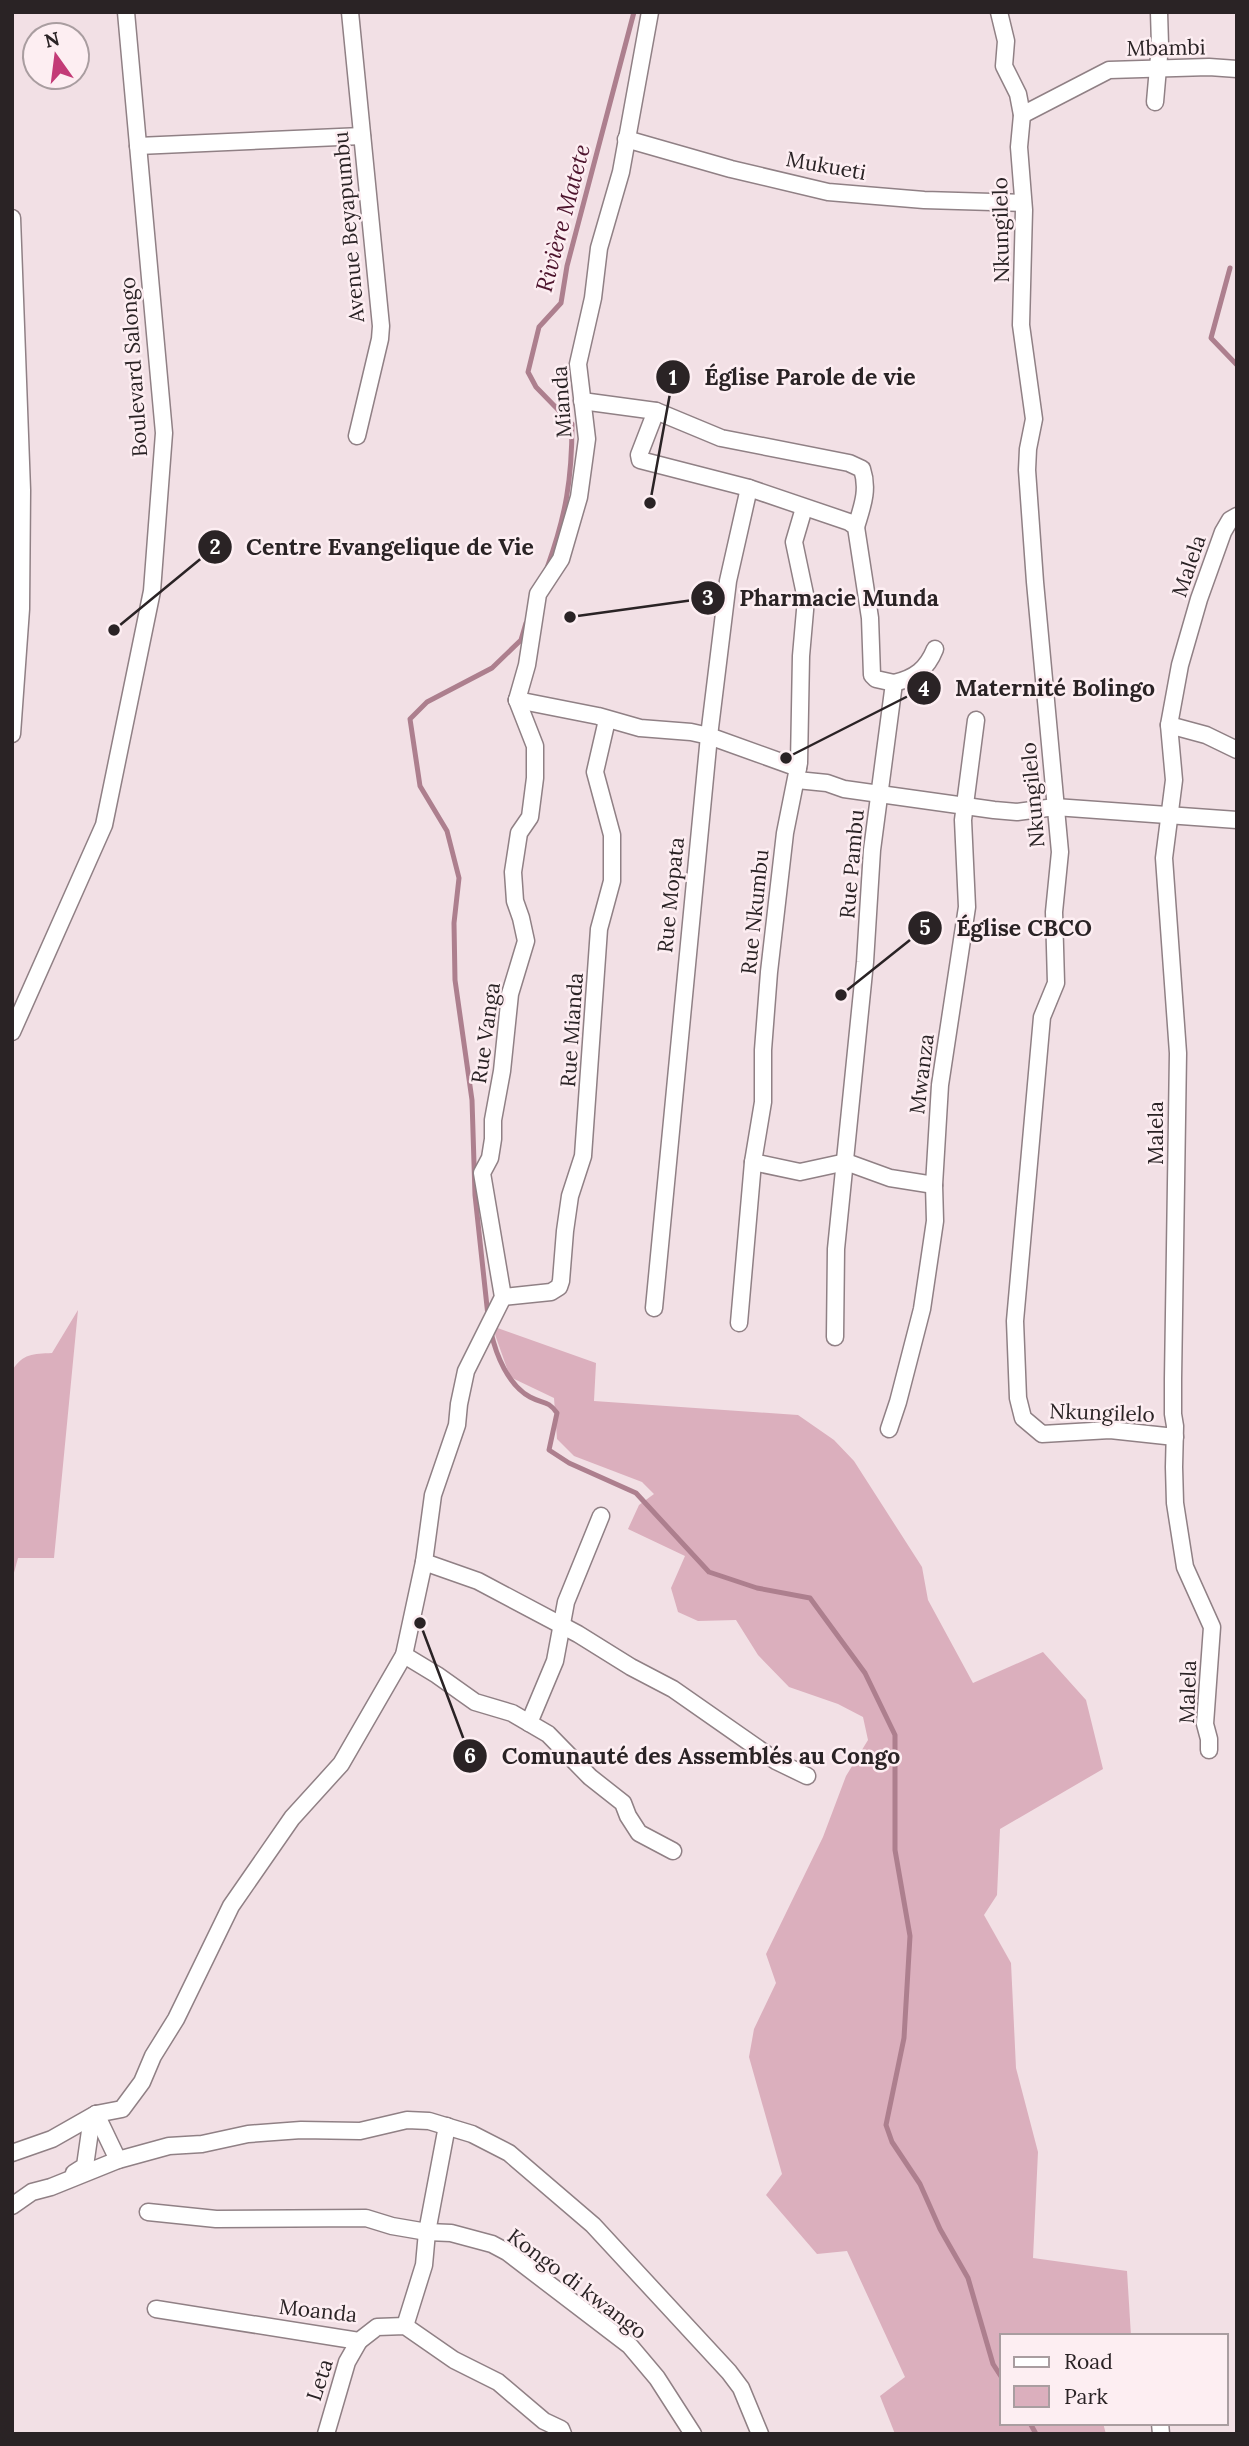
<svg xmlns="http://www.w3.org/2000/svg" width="1249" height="2446" viewBox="0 0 1249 2446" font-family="Lora,serif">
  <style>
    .green { fill: #dbafbd }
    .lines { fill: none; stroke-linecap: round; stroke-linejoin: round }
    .stream { stroke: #ad7f8e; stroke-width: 5 }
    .minor-casing { stroke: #908085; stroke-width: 19 }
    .minor { stroke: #fff; stroke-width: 16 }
    .labels { text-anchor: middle; stroke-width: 5; stroke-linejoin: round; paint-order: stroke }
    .street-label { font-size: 21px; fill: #2a2325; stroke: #fdeef2 }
    .water-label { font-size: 23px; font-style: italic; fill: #4d142d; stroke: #fdeef2 }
    .leader { fill: none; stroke: #2a2325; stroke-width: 2.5 }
    .callout-dot { fill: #2a2325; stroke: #fdeef2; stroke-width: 2.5 }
    .mark-label { font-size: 21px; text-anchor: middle; font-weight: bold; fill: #fff }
    .callout-label { font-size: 23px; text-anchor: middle; font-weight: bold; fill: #2a2325; stroke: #fdeef2; stroke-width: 5; stroke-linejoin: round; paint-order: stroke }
  </style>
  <rect width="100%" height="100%" fill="#f2e0e5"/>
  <g class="green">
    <path d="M 78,1310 L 54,1558 L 18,1558 L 12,1580 L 12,1371 C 23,1353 33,1354 52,1353 Z"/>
    <polygon points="492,1326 596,1363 594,1401 798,1415 834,1440 854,1461 922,1567 928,1600 973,1683 1043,1652 1086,1700 1103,1769 1000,1829 997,1895 984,1915 1011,1963 1016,2068 1038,2152 1033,2258 1127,2271 1131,2336 1002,2336 1002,2423 1103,2423 1106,2434 895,2434 880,2396 905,2377 847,2251 817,2254 766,2195 782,2174 749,2057 754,2029 776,1983 766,1954 823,1837 846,1776 868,1740 863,1717 838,1704 789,1687 758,1655 736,1620 698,1621 678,1612 671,1588 685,1556 628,1529 639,1505 654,1494 642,1482 574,1456 557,1439 554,1398 510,1377"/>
  </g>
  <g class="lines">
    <g class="stream">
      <polyline points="1230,268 1211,338 1237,365"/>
      <path d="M 547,568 C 566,515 572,479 572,424 L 536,387 L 528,372 L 539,327 L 561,303 L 567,266 L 634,12"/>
      <polyline points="488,1316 475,1195 472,1100 455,980 454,923 459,878 447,831 420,786 410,719 427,702 492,668 521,640 526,623"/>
      <path d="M 491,1332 C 496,1355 508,1385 530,1397 C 543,1404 548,1400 557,1413 L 549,1450 L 569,1463 L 636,1493 L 709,1572 L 757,1588 L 810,1598 L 865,1673 L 895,1735 L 895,1850 L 910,1936 L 904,2038 L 886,2125 L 892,2142 L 920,2184 L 940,2229 L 968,2278 L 993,2364 L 1002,2378"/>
      <polyline points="1030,2423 1036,2434"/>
    </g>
    <g class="minor-casing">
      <g id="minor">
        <polyline points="350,12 381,326 380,339 357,436"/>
        <polyline points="999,12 1006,41 1004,66 1018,94 1022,115 1019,147 1024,210 1021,325 1034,419 1028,449 1027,470 1035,582 1060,852 1054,912 1056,983 1042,1017 1015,1321 1018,1398 1023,1418 1042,1434 1110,1430 1175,1437"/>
        <polyline points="1155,102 1160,45 1159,12"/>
        <polyline points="1022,115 1109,70 1209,67 1237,69"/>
        <polyline points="626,139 731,169 828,192 924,200 1023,203"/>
        <polyline points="138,146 362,136"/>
        <polyline points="12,218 22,490 21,609 12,734"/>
        <path d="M 582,401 L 656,411 L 721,438 L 849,463 L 862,469 C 869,490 862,507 856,527"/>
        <polyline points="656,411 639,455 640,460 749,488 849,522 856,527 870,618 872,675 876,679 894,683 872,850 865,962 836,1249 835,1337"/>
        <path d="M 894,683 C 915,678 927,669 935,649"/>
        <polyline points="517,700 527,665 538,594 561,559 579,497 587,439 578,364 593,298 599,248 621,172 650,12"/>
        <polyline points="517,700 598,716 640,728 691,732 709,736 798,768"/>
        <polyline points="1169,725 1206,735 1237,750"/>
        <polyline points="797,780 827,783 844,789 994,810 1017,812 1055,807 1237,820"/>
        <polyline points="12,1032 104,825 152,591 164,433 126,12"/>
        <polyline points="753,1162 800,1172 846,1162 890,1178 934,1185"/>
        <polyline points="503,1297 551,1292 559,1287 561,1281 565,1231 570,1196 583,1156 599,929 612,881 612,835 595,772 607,720"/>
        <polyline points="654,1308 709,736 728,581 749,488"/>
        <polyline points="739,1323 753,1162 763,1102 763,1050 769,972 785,833 799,763 801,656 806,599 794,542 804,508"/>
        <polyline points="889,1429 898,1402 922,1309 935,1221 934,1185 940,1085 967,907 963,820 976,720"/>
        <polyline points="424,1562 478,1581 578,1634 631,1667 673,1689 776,1761 807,1776"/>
        <polyline points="404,1655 437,1675 475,1702 512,1713 548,1734 590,1777 623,1803 628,1816 639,1833 673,1851"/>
        <polyline points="529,1723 555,1661 566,1602 601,1516"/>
        <polyline points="1209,1750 1209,1739 1205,1724 1212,1627 1185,1567 1175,1503 1174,1467 1175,1426 1173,1414 1173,1379 1178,1053 1164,858 1174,780 1169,725 1180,665 1199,599 1223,532 1230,520 1237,516"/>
        <polyline points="96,2114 118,2160"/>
        <polyline points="12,2153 52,2139 96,2114 122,2109 142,2082 153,2056 176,2019 231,1906 292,1818 341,1764 404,1655 424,1562 433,1495 457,1425 459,1404 466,1371 503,1297 482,1173 490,1158 493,1139 493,1120 502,1071 510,994 526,941 521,918 515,901 513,872 519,833 530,817 535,778 535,746 517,700"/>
        <polyline points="74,2173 85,2166 90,2131 96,2114"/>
        <polyline points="12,2206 32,2192 51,2187 118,2160 169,2146 202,2144 248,2134 301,2130 360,2131 407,2120 429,2121 472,2134 509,2153 593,2225 729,2372 741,2388 760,2434"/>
        <polyline points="148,2212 216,2219 366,2218 392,2226 427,2232 451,2233 492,2244 507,2252 630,2346 657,2378 693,2434"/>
        <polyline points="156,2309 359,2341 377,2327 405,2326 454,2360 498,2382 544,2421 561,2429 563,2434"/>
        <polyline points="405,2326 424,2265 427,2232 447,2126"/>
        <polyline points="1160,2423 1161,2434"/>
        <polyline points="326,2434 347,2362 359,2341"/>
      </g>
    </g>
    <use href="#minor" class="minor"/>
  </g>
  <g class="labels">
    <g class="street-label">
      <text transform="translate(1166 48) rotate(-1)" y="7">Mbambi</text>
      <text transform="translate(826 166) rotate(10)" y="7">Mukueti</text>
      <text transform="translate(349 227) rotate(-95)" y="7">Avenue Beyapumbu</text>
      <text transform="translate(1001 230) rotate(-91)" y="7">Nkungilelo</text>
      <text transform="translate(134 367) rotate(-94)" y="7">Boulevard Salongo</text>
      <text transform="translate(562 402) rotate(-94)" y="7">Mianda</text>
      <text transform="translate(1189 566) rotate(-71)" y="7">Malela</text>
      <text transform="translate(1033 795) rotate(-95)" y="7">Nkungilelo</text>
      <text transform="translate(852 864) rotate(-85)" y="7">Rue Pambu</text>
      <text transform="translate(671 895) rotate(-84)" y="7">Rue Mopata</text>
      <text transform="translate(755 912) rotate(-84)" y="7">Rue Nkumbu</text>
      <text transform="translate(572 1030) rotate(-86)" y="7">Rue Mianda</text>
      <text transform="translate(486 1033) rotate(-82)" y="7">Rue Vanga</text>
      <text transform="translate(922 1074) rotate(-83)" y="7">Mwanza</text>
      <text transform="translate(1156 1133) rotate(-90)" y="7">Malela</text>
      <text transform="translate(1102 1413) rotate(2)" y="7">Nkungilelo</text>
      <text transform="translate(1188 1692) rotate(-88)" y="7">Malela</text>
      <text transform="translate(577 2284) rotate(37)" y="7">Kongo di kwango</text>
      <text transform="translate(318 2311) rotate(6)" y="7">Moanda</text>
      <text transform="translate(320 2380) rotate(-72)" y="7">Leta</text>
    </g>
    <g class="water-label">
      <text transform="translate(563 218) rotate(-75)" y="8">Rivière Matete</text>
    </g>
  </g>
  <path class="leader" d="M650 503L673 377M114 630L215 547M570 617L708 598M786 758L924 688M841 995L925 928M420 1623L470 1756"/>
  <g class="callout-dot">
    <circle cx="650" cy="503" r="7"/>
    <circle cx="114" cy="630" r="7"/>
    <circle cx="570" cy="617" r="7"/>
    <circle cx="786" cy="758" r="7"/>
    <circle cx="841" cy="995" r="7"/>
    <circle cx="420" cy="1623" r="7"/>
    <circle cx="673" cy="377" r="18"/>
    <circle cx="215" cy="547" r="18"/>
    <circle cx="708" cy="598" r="18"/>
    <circle cx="924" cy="688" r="18"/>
    <circle cx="925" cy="928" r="18"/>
    <circle cx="470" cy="1756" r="18"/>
  </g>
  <g class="mark-label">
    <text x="673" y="385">1</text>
    <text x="215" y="554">2</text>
    <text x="708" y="605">3</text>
    <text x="924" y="696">4</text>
    <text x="925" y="935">5</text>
    <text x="470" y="1763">6</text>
  </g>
  <g class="callout-label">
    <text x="810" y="385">Église Parole de vie</text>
    <text x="390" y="555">Centre Evangelique de Vie</text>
    <text x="839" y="606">Pharmacie Munda</text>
    <text x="1055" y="696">Maternité Bolingo</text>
    <text x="1024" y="936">Église CBCO</text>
    <text x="701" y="1764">Comunauté des Assemblés au Congo</text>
  </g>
  <rect width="1249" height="2446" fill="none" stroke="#2a2325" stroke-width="28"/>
  <rect x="1000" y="2334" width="228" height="91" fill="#fdeef2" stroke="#a99da0" stroke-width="2"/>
  <rect x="1014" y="2357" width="35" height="10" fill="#ffffff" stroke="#a99da0" stroke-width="2"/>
  <text x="1064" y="2369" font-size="21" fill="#2a2325">Road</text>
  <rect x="1014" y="2386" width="35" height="21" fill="#dbafbd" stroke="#a99da0" stroke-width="2"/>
  <text x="1064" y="2404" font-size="21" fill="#2a2325">Park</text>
  <g transform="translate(56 56) rotate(346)"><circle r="33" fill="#fdeef2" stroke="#a99da0" stroke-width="2"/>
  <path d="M0-5L12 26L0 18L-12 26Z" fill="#c33b77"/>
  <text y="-10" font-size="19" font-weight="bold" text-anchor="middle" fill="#2a2325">N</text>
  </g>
</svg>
